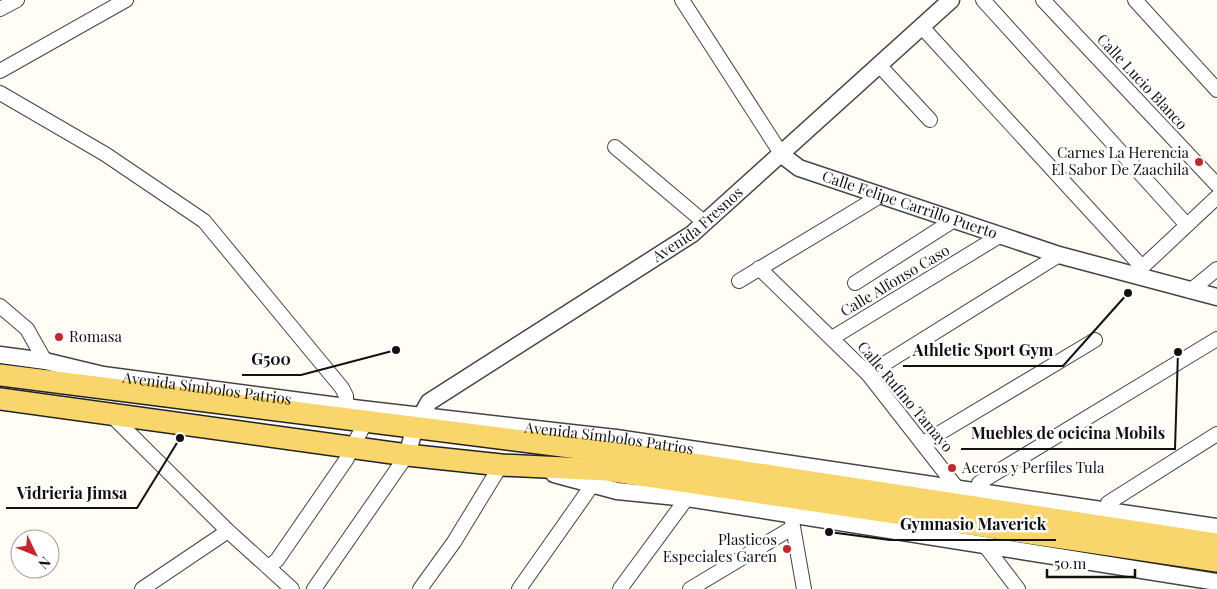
<svg xmlns="http://www.w3.org/2000/svg" width="1217" height="589" viewBox="0 0 1217 589" font-family="'Playfair Display',serif">
  <style>
    .lines { fill: none; stroke-linecap: round; stroke-linejoin: round }
    .minor-casing { stroke: #444; stroke-width: 16 }
    .tertiary-casing { stroke: #444; stroke-width: 19 }
    .primary-casing { stroke: #222; stroke-width: 24 }
    .minor { stroke: #fff; stroke-width: 14 }
    .tertiary { stroke: #fff; stroke-width: 16 }
    .primary { stroke: #f9d66b; stroke-width: 21 }
    .poi-dot { fill: #c4262e; stroke: #fff; stroke-width: 2 }
    .labels { text-anchor: middle; stroke-width: 5; stroke-linejoin: round; paint-order: stroke }
    .street-label { font-size: 15px; fill: #111; stroke: #fff }
    .poi-label { font-size: 15px; fill: #111; stroke: #fff; text-anchor: end }
    .leader { fill: none; stroke: #111; stroke-width: 2 }
    .callout-dot { fill: #111; stroke: #fff; stroke-width: 2 }
    .callout-label { font-size: 16px; text-anchor: middle; font-weight: bold; fill: #111; stroke: #fff; stroke-width: 5; stroke-linejoin: round; paint-order: stroke }
  </style>
  <rect width="100%" height="100%" fill="#fffdf5"/>
  <g class="lines">
    <g class="minor-casing">
      <g id="minor">
        <polyline points="682,0 782,155"/>
        <polyline points="983,0 1186,224"/>
        <polyline points="1043,0 1217,185"/>
        <polyline points="1135,0 1217,90"/>
        <polyline points="0,9 17,0"/>
        <polyline points="921,26 1142,267"/>
        <polyline points="879,65 930,120"/>
        <polyline points="0,71 126,0"/>
        <polyline points="0,93 105,154 204,221 342,388 346,396 346,407"/>
        <polyline points="615,147 705,223"/>
        <polyline points="759,268 868,374 957,488"/>
        <polyline points="1136,273 1217,197"/>
        <polyline points="739,281 880,196"/>
        <polyline points="855,283 954,220"/>
        <polyline points="1190,291 1217,269"/>
        <polyline points="0,306 27,329 45,361"/>
        <polyline points="832,338 1001,235"/>
        <polyline points="868,374 1059,255"/>
        <polyline points="112,416 228,531 292,589"/>
        <polyline points="923,443 1095,340"/>
        <polyline points="978,490 979,483 1217,339"/>
        <polyline points="1107,509 1108,503 1217,434"/>
        <polyline points="792,521 804,589"/>
        <polyline points="986,547 1018,589"/>
        <polyline points="269,567 277,560 346,460 366,421"/>
        <polyline points="142,589 228,531"/>
        <polyline points="314,589 407,455"/>
        <polyline points="420,589 454,542 501,465"/>
        <polyline points="519,589 593,484"/>
        <polyline points="620,589 687,498"/>
        <polyline points="690,589 792,528"/>
      </g>
    </g>
    <g class="tertiary-casing">
      <g id="tertiary">
        <path id="s1" d="M 782,155 L 799,168 L 1059,255 L 1217,297"/>
        <path id="s2" d="M 0,355 L 45,361 L 103,375 L 361,409 L 616,438 L 1217,527"/>
        <path id="s3" d="M 407,455 L 415,427 L 429,402 L 692,234 L 951,0"/>
        <polyline points="554,474 617,491 687,498 1217,582"/>
      </g>
    </g>
    <g class="primary-casing">
      <g id="primary">
        <polyline points="0,375 641,456 1217,544"/>
        <polyline points="0,399 407,455 501,465 607,470 1217,561"/>
      </g>
    </g>
    <use href="#minor" class="minor"/>
    <use href="#tertiary" class="tertiary"/>
    <use href="#primary" class="primary"/>
  </g>
  <g class="poi-dot">
    <circle cx="1199" cy="162" r="5"/>
    <circle cx="59" cy="337" r="5"/>
    <circle cx="952" cy="468" r="5"/>
    <circle cx="787" cy="549" r="5"/>
  </g>
  <g class="labels">
    <g class="street-label">
      <text transform="translate(1142 82) rotate(47)" y="5">Calle Lucio Blanco</text>
      <text dy="5" stroke="none"><textPath href="#s1" startOffset="138">Calle Felipe Carrillo Puerto</textPath></text>
      <text dy="5" stroke="none"><textPath href="#s3" startOffset="380">Avenida Fresnos</textPath></text>
      <text transform="translate(895 281) rotate(-31)" y="5">Calle Alfonso Caso</text>
      <text dy="5" stroke="none"><textPath href="#s2" startOffset="210">Avenida Símbolos Patrios</textPath></text>
      <text transform="translate(905 397) rotate(50)" y="5">Calle Rufino Tamayo</text>
      <text dy="5" stroke="none"><textPath href="#s2" startOffset="615">Avenida Símbolos Patrios</textPath></text>
    </g>
    <g class="poi-label">
      <text x="1189" y="158">Carnes La Herencia<tspan x="1189" dy="17">El Sabor De Zaachila</tspan></text>
      <text x="69" y="342" text-anchor="start">Romasa</text>
      <text x="962" y="473" text-anchor="start">Aceros y Perfiles Tula</text>
      <text x="777" y="545">Plasticos<tspan x="777" dy="17">Especiales Garen</tspan></text>
    </g>
  </g>
  <path class="leader" d="M1128 293L1063 366H903M396 350L301 375H242M1178 352L1175 449H961M180 438L137 508H6M829 532L890 540H1056"/>
  <g class="callout-dot">
    <circle cx="1128" cy="293" r="5"/>
    <circle cx="396" cy="350" r="5"/>
    <circle cx="1178" cy="352" r="5"/>
    <circle cx="180" cy="438" r="5"/>
    <circle cx="829" cy="532" r="5"/>
  </g>
  <g class="callout-label">
    <text x="983" y="356">Athletic Sport Gym</text>
    <text x="271" y="365">G500</text>
    <text x="1068" y="439">Muebles de ocicina Mobils</text>
    <text x="72" y="499">Vidrieria Jimsa</text>
    <text x="973" y="530">Gymnasio Maverick</text>
  </g>
  <g transform="translate(35 554) rotate(133)"><circle r="24" fill="#ffffff" stroke="#a0a0a0"/>
  <path d="M0-4L9 19L0 12L-9 19Z" fill="#c4262e"/>
  <text y="-8" font-size="14" font-weight="bold" text-anchor="middle" fill="#111111">N</text>
  </g>
  <path d="M1047 569v8h88v-8" fill="none" stroke="#111111" stroke-width="2.5"/>
  <text x="1054" y="569" font-size="15" fill="#111111" stroke="#ffffff" stroke-width="4" paint-order="stroke">50 m</text>
</svg>
